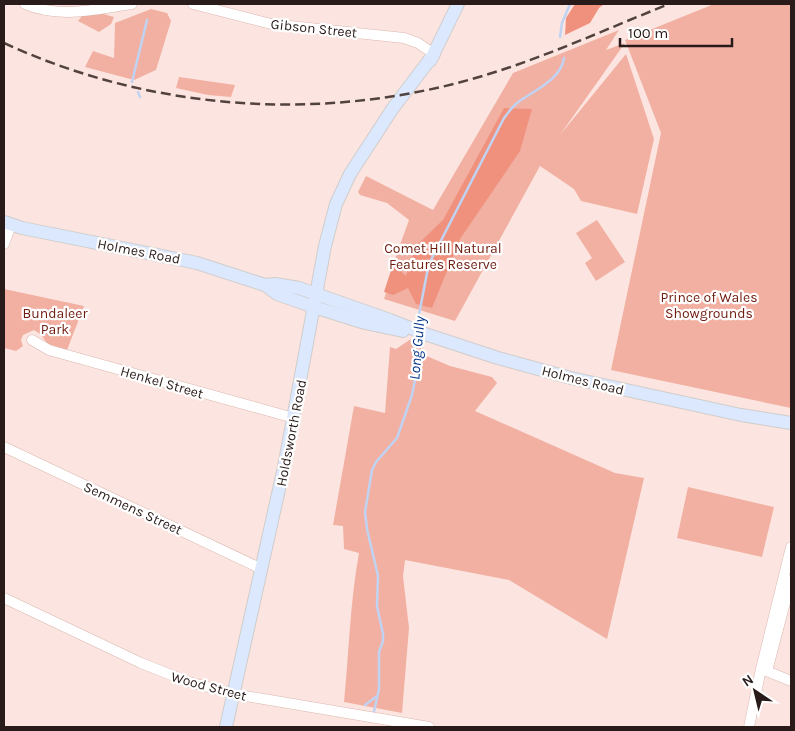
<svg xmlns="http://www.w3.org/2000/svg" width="795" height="731" viewBox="0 0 795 731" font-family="Karla,sans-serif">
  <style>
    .green { fill: #f2b0a2 }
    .forest { fill: #f0917e }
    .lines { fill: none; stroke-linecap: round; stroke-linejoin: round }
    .stream { stroke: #c1d3f2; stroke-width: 2.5 }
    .minor-casing { stroke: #dbb6ae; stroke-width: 11 }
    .major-casing { stroke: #d0cdcc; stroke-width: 14 }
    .minor { stroke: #fff; stroke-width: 10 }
    .major { stroke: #dbe8fe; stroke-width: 12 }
    .rail { stroke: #51423f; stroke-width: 2.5; stroke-dasharray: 10 5; stroke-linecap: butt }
    .labels { text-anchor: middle; stroke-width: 4.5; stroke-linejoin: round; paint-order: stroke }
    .street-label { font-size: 14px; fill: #291b19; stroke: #fff }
    .park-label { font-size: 14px; fill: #6f1c0e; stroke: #fff }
    .water-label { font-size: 15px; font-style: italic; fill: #09388c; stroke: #fff }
  </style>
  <rect width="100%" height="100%" fill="#fce5e0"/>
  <g class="green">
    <polygon points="714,4 791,4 791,408 611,370 661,133 625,40"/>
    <polygon points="151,9 167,13 171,21 156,70 134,80 85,67 93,51 114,58 115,23"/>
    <polygon points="100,13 114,17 111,24 99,32 78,21 82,16"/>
    <polygon points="619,30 606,50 625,43 560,135 626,54 654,139 637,214 581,201 574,189 540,166 455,321 384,299 395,266 393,264 409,220 387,203 360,195 358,192 366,176 433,210 513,73"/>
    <polygon points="179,77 235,85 231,97 208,95 176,88"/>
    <polygon points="597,220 625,262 596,281 585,263 592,258 576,233"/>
    <polygon points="4,289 84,306 67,350 48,344 40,334 34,330 23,335 21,340 23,346 16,351 4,348"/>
    <path d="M 411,339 L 420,343 L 422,354 L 450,366 L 492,377 L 497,383 L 475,411 L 615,473 L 644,478 L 607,639 L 509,580 L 405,560 L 403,576 L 409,628 L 402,713 L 344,702 C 349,652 350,602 359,553 L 344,549 L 343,526 L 333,525 L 354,406 L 385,413 L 390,347 L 396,349 Z"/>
    <polygon points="688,487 774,507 762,557 677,538"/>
  </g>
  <g class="forest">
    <polygon points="575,4 604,4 599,8 590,23 565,35 566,18"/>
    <polygon points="504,108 532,109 520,151 460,239 432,308 416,304 408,288 393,295 384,292 393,264 406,276 415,247 443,220"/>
  </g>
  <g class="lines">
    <g class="stream">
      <polyline points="560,37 562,23 570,4"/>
      <polyline points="132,82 147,20"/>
      <polyline points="138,92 140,97"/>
      <path d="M 417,325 L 427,273 L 432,258 L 504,118 C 508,113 512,107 517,103 C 533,91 561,80 564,58"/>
      <polyline points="365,705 377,696"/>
      <polyline points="373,716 379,689 379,652 383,641 383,634 377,606 378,576 367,529 365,512 372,470 376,462 397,438 412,395 417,370 414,342 415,336"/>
    </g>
    <g class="minor-casing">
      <g id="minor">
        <path d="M 25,4 C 60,19 96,9 132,4"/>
        <polyline points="193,4 271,24 404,38 418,43 434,54"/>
        <polyline points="4,244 11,225"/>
        <polyline points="32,340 49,350 294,418"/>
        <polyline points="4,447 262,569"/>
        <polyline points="4,598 141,663 189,682 234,694 429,727"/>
        <polyline points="762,669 791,681"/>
        <polyline points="767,671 791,580"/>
        <polyline points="749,727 761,669 791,547"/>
      </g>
    </g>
    <g class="major-casing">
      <g id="major">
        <polyline points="430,61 458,4"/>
        <polyline points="4,222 22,228 197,263 265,285 277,294 314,307 365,323 403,331"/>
        <polyline points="265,285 275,284 299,288 390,320 428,335 498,358 571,378 741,415 791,423"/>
        <polyline points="226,727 284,467 325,246 336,204 350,174 393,108 434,54"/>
      </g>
    </g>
    <use href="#minor" class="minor"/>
    <use href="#major" class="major"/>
    <path class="rail" d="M 4,43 C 151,111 323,123 479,77 C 544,58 606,29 669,4"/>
  </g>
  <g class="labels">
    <g class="street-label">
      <text transform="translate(314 28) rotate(6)" y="5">Gibson Street</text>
      <text transform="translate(139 251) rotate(11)" y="5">Holmes Road</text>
      <text transform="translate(583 380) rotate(14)" y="5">Holmes Road</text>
      <text transform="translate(162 382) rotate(16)" y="5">Henkel Street</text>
      <text transform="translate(291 433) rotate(-79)" y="5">Holdsworth Road</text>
      <text transform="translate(133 508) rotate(25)" y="5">Semmens Street</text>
      <text transform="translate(209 686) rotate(15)" y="5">Wood Street</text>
    </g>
    <g class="park-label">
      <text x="443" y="253">Comet Hill Natural<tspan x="443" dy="16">Features Reserve</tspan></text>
      <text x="709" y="302">Prince of Wales<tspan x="709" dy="16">Showgrounds</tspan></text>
      <text x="55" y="318">Bundaleer<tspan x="55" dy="16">Park</tspan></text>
    </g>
    <g class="water-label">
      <text transform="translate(417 348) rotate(-85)" y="5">Long Gully</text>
    </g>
  </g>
  <rect width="795" height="731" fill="none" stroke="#291b19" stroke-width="10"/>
  <g transform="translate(755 691) rotate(325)" stroke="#ffffff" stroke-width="4" paint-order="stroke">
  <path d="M0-4L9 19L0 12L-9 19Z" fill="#291b19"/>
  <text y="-8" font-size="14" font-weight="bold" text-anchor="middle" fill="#291b19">N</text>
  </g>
  <path d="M620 38v8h112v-8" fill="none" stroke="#291b19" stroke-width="2.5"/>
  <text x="628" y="38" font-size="15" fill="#291b19" stroke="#ffffff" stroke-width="4" paint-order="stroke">100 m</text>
</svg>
